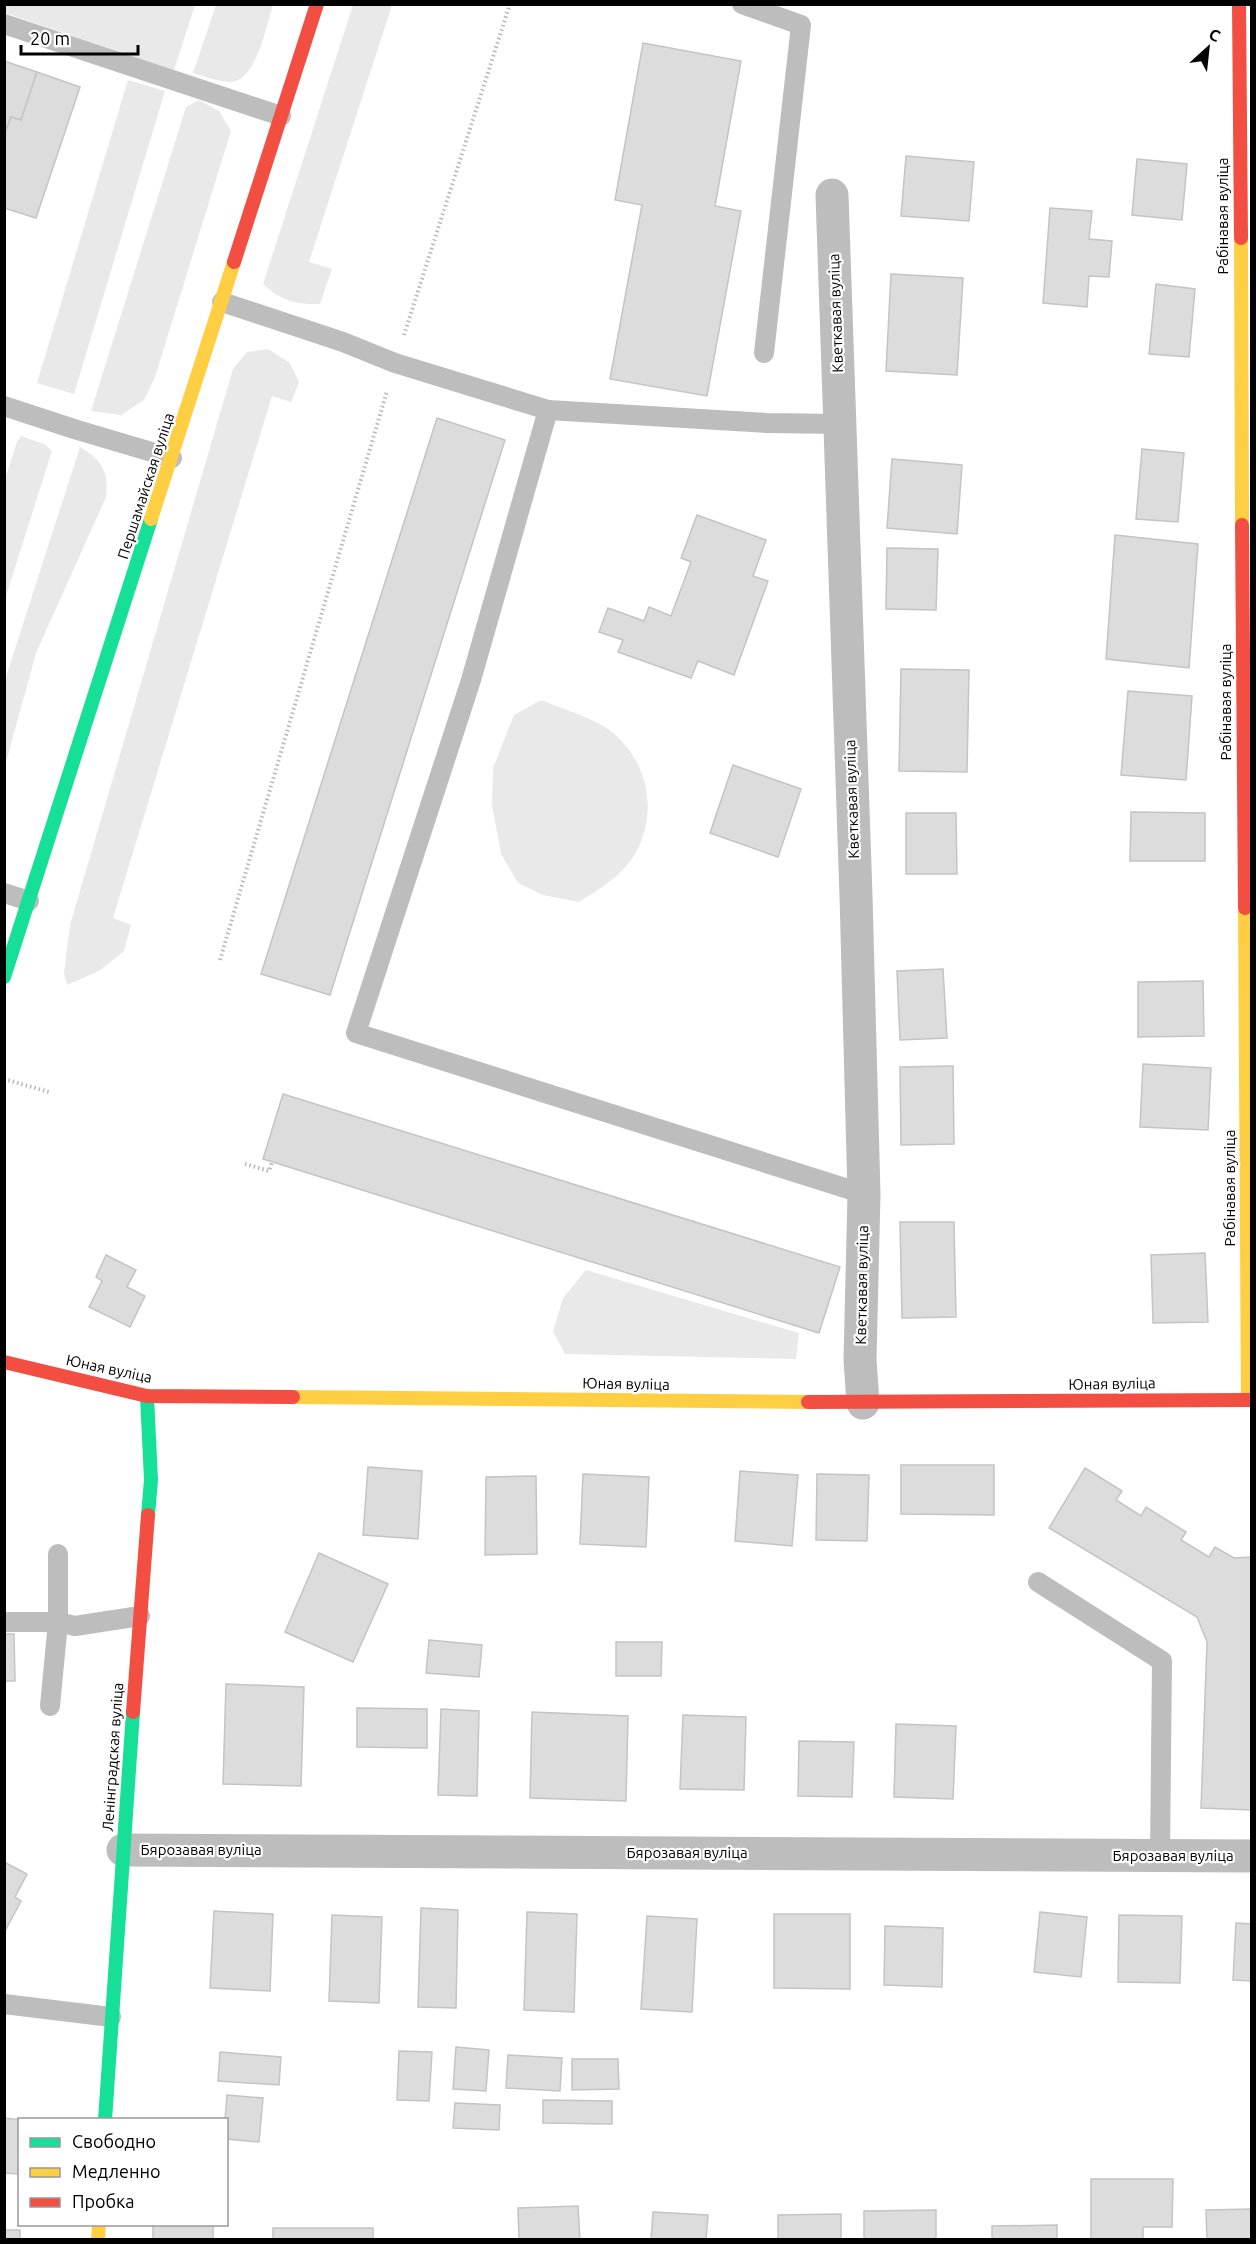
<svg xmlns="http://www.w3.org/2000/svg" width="1256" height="2244" viewBox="0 0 1256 2244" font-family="Ubuntu,sans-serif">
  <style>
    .green { fill: #e9e9e9 }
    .building { fill: #dcdcdc; stroke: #c4c4c4; stroke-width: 1.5 }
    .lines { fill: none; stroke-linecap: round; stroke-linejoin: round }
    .path { stroke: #b8b8b8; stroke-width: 4; stroke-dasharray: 1.5 3; stroke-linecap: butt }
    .lane { stroke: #bdbdbd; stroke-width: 20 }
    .street { stroke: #bdbdbd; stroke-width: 33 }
    .fast { stroke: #16e098; stroke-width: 14 }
    .slow { stroke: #ffcf43; stroke-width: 14 }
    .jam { stroke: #f24e42; stroke-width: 14 }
    .labels { text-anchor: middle; stroke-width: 4.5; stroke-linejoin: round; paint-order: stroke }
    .street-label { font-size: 15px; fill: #000; stroke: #fff }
  </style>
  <rect width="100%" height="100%" fill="#fff"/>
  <g class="green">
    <polygon points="5,4 195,5 174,70 5,13"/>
    <path d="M 216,5 L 273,5 C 266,26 257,81 230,82 C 219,82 204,76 193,73 Z"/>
    <path d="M 353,5 L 392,5 L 309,262 L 332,269 L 320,304 C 294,304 283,302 263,284 Z"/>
    <polygon points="128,80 165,91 74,394 37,383"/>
    <polygon points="199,100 219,111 231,131 155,377 144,400 121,415 91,411 186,107"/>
    <polygon points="268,349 290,363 299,382 291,402 272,396 113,918 131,925 124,951 99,971 67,985 64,973 70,925 233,369 247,352"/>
    <polygon points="21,436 44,444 52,451 5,599 5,479 17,442"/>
    <path d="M 80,447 C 102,460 109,472 106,497 L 36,653 L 5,766 L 5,680 Z"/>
    <path d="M 541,700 C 558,707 591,718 605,727 C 647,755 660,811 635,854 C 623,875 600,889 579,902 L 543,895 L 518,883 L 501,854 L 492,805 L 493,768 L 514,715 Z"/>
    <polygon points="586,1270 799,1333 796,1359 565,1354 553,1331 563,1298"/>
  </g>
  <g class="building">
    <polygon points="643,43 741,61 715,206 741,211 707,396 610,379 642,205 615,200"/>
    <polygon points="4,61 37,72 21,120 11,117 4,136"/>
    <polygon points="37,72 80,87 36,218 4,208 4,136 11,117 21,120"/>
    <polygon points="906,156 974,162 969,221 901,216"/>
    <polygon points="1137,159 1187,164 1182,220 1132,215"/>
    <polygon points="1050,208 1092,211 1089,239 1112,241 1109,277 1089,276 1087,307 1043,303"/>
    <polygon points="891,274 963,278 957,375 886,371"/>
    <polygon points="1156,284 1195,289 1189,357 1149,354"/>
    <polygon points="437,418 505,440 330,995 261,974"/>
    <polygon points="1142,449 1184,453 1178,522 1136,519"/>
    <polygon points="892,459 962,465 957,534 887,528"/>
    <polygon points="697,515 766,540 753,576 768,581 734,675 698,661 691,678 618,652 623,640 599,632 608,608 644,621 649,607 671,616 691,562 681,558"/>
    <polygon points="1115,535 1198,544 1189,668 1106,659"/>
    <polygon points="887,548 938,549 936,610 886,609"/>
    <polygon points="901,669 969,670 967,772 899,771"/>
    <polygon points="1128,691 1192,696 1186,780 1121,775"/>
    <polygon points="733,765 801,789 778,857 710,833"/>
    <polygon points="1131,812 1205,813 1205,861 1130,861"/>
    <polygon points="906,813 956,813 957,874 906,874"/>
    <polygon points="943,969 947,1038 900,1040 897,971"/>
    <polygon points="1203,981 1204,1036 1138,1037 1138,982"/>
    <polygon points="1143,1064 1211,1068 1208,1130 1140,1127"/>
    <polygon points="953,1066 954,1144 901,1145 900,1067"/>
    <polygon points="283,1094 840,1267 819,1333 263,1159"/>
    <polygon points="900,1222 954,1222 956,1317 902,1318"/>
    <polygon points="1205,1253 1208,1322 1153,1323 1151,1255"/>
    <polygon points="106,1255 136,1270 127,1287 145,1296 130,1327 89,1307 102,1281 96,1277"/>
    <polygon points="901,1465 994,1465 994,1515 901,1514"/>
    <polygon points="368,1467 422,1471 418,1539 363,1535"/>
    <polygon points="1085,1468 1122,1491 1116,1500 1141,1516 1146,1507 1186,1532 1181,1540 1209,1557 1215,1547 1234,1558 1252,1557 1252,1810 1201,1808 1207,1642 1197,1617 1049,1528"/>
    <polygon points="740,1471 798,1475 792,1546 735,1541"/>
    <polygon points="583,1474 649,1477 646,1547 580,1544"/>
    <polygon points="817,1474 869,1475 867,1541 816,1540"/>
    <polygon points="536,1476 537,1554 485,1555 486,1477"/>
    <polygon points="319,1553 388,1584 353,1662 285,1632"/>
    <polygon points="4,1634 14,1634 15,1681 4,1681"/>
    <polygon points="429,1640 482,1645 479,1677 426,1673"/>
    <polygon points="616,1642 662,1642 661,1676 616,1676"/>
    <polygon points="226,1684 304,1687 301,1786 223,1784"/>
    <polygon points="357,1708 427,1709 427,1748 357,1747"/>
    <polygon points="441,1709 479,1711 477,1796 438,1795"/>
    <polygon points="532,1712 628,1716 626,1801 530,1798"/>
    <polygon points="683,1715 746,1717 744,1790 680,1789"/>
    <polygon points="896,1724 956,1726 953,1799 894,1797"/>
    <polygon points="799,1741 854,1742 852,1797 798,1796"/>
    <polygon points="4,1862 27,1874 15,1897 21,1901 4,1933"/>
    <polygon points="421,1908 458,1910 456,2008 418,2007"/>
    <polygon points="214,1911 273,1914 270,1991 210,1988"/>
    <polygon points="527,1912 577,1914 574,2012 524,2010"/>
    <polygon points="1040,1912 1087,1917 1081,1977 1034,1972"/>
    <polygon points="774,1914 850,1914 850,1989 774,1988"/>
    <polygon points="332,1915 382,1917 379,2003 329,2001"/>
    <polygon points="1119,1915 1182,1916 1180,1983 1118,1982"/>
    <polygon points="647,1916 697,1919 692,2012 641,2009"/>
    <polygon points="1236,1923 1252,1924 1252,1981 1233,1980"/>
    <polygon points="885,1926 943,1928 942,1987 884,1985"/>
    <polygon points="456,2047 489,2050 486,2091 453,2089"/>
    <polygon points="399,2051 432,2052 429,2101 397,2100"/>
    <polygon points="220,2052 281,2057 279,2085 218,2081"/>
    <polygon points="508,2055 562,2058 560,2091 506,2088"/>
    <polygon points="572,2059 618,2059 619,2089 572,2090"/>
    <polygon points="227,2095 263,2098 259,2142 226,2139 226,2120 225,2120"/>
    <polygon points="543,2100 612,2101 612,2124 543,2123"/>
    <polygon points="455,2103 500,2105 499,2130 453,2128"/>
    <polygon points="4,2118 23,2120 20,2120 20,2174 4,2173"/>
    <polygon points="1091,2179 1173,2179 1172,2227 1143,2227 1143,2240 1091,2240"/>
    <polygon points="578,2206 580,2240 519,2240 518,2208"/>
    <polygon points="1252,2209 1252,2240 1207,2240 1206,2210"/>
    <polygon points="936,2210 936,2240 864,2240 864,2211"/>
    <polygon points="653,2212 708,2215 706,2240 651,2240"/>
    <polygon points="841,2214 841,2240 778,2240 778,2215"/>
    <rect x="153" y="2224" width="60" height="16"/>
    <polygon points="1057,2225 1057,2240 992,2240 992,2226"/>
    <rect x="273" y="2228" width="100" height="12"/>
    <rect x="4" y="2230" width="16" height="10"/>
  </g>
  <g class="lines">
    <g class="path">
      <polyline points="404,335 510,4"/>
      <polyline points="220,960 387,391"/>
      <polyline points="4,1079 49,1092"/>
      <polyline points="245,1164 269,1171 272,1162"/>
    </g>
    <g class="lane">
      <polyline points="742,4 801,25 764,353"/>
      <polyline points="4,24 281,116"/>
      <polyline points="222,302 343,342 395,363 548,410 471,680 356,1033 864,1194"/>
      <polyline points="4,406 74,429 172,458"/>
      <polyline points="548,410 767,423 840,424"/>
      <polyline points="4,893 29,901"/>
      <polyline points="1038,1582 1162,1661 1160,1855"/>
      <polyline points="4,1622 58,1622 75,1626 140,1616"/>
      <polyline points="50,1706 58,1622 58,1554"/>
      <polyline points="4,2004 111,2017"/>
    </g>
    <g class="street">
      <polyline points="832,195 856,896 864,1194 860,1360 863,1403"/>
      <polyline points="123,1850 1252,1856"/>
    </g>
    <g class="fast">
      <polyline points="4,977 151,519"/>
      <polyline points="147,1396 151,1480 148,1515"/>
      <polyline points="105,2120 133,1712"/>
    </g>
    <g class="slow">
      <polyline points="1241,238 1242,525"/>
      <polyline points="151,519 234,262"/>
      <polyline points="1245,908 1248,1400"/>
      <polyline points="293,1397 808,1402"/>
      <polyline points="98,2240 99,2224"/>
    </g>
    <g class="jam">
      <polyline points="1239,4 1241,238"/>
      <polyline points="234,262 317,4"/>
      <polyline points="1242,525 1245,908"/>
      <polyline points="4,1362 147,1396 293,1397"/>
      <polyline points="808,1402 1252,1400"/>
      <polyline points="133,1712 148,1515"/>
    </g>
  </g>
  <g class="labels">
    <g class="street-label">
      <text transform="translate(1223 216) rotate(-90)" y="5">Рабінавая вуліца</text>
      <text transform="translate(836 313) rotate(-92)" y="5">Кветкавая вуліца</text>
      <text transform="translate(146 486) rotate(-72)" y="5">Першамайская вуліца</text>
      <text transform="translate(1226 702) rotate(-90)" y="5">Рабінавая вуліца</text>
      <text transform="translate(852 799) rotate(-92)" y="5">Кветкавая вуліца</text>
      <text transform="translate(1230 1188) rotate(-90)" y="5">Рабінавая вуліца</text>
      <text transform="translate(862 1285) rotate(-89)" y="5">Кветкавая вуліца</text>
      <text transform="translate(109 1369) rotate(12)" y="5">Юная вуліца</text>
      <text transform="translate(626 1384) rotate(1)" y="5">Юная вуліца</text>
      <text transform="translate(1112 1384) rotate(-1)" y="5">Юная вуліца</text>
      <text transform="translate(113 1757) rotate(-86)" y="5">Ленінградская вуліца</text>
      <text x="201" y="1855">Бярозавая вуліца</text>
      <text x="687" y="1858">Бярозавая вуліца</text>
      <text x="1173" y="1861">Бярозавая вуліца</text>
    </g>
  </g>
  <rect width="1256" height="2244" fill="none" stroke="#000000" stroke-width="12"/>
  <rect x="18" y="2118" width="210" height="108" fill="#ffffff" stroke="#999999" stroke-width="1.5"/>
  <rect x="30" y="2138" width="30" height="9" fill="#16e098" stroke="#999999" stroke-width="1.5"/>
  <text x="72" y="2148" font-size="18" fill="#000000">Свободно</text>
  <rect x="30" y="2168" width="30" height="9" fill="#ffcf43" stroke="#999999" stroke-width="1.5"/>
  <text x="72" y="2178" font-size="18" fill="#000000">Медленно</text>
  <rect x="30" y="2198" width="30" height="9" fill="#f24e42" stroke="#999999" stroke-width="1.5"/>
  <text x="72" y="2208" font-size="18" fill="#000000">Пробка</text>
  <g transform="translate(1208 48) rotate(27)" stroke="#ffffff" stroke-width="4.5" paint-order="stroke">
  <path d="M0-4.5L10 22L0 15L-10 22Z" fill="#000000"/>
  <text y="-9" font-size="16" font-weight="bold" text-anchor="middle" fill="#000000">С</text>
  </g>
  <path d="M21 45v9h117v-9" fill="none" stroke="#000000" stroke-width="3"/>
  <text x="30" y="45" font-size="18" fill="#000000" stroke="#ffffff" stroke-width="4.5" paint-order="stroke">20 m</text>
</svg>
